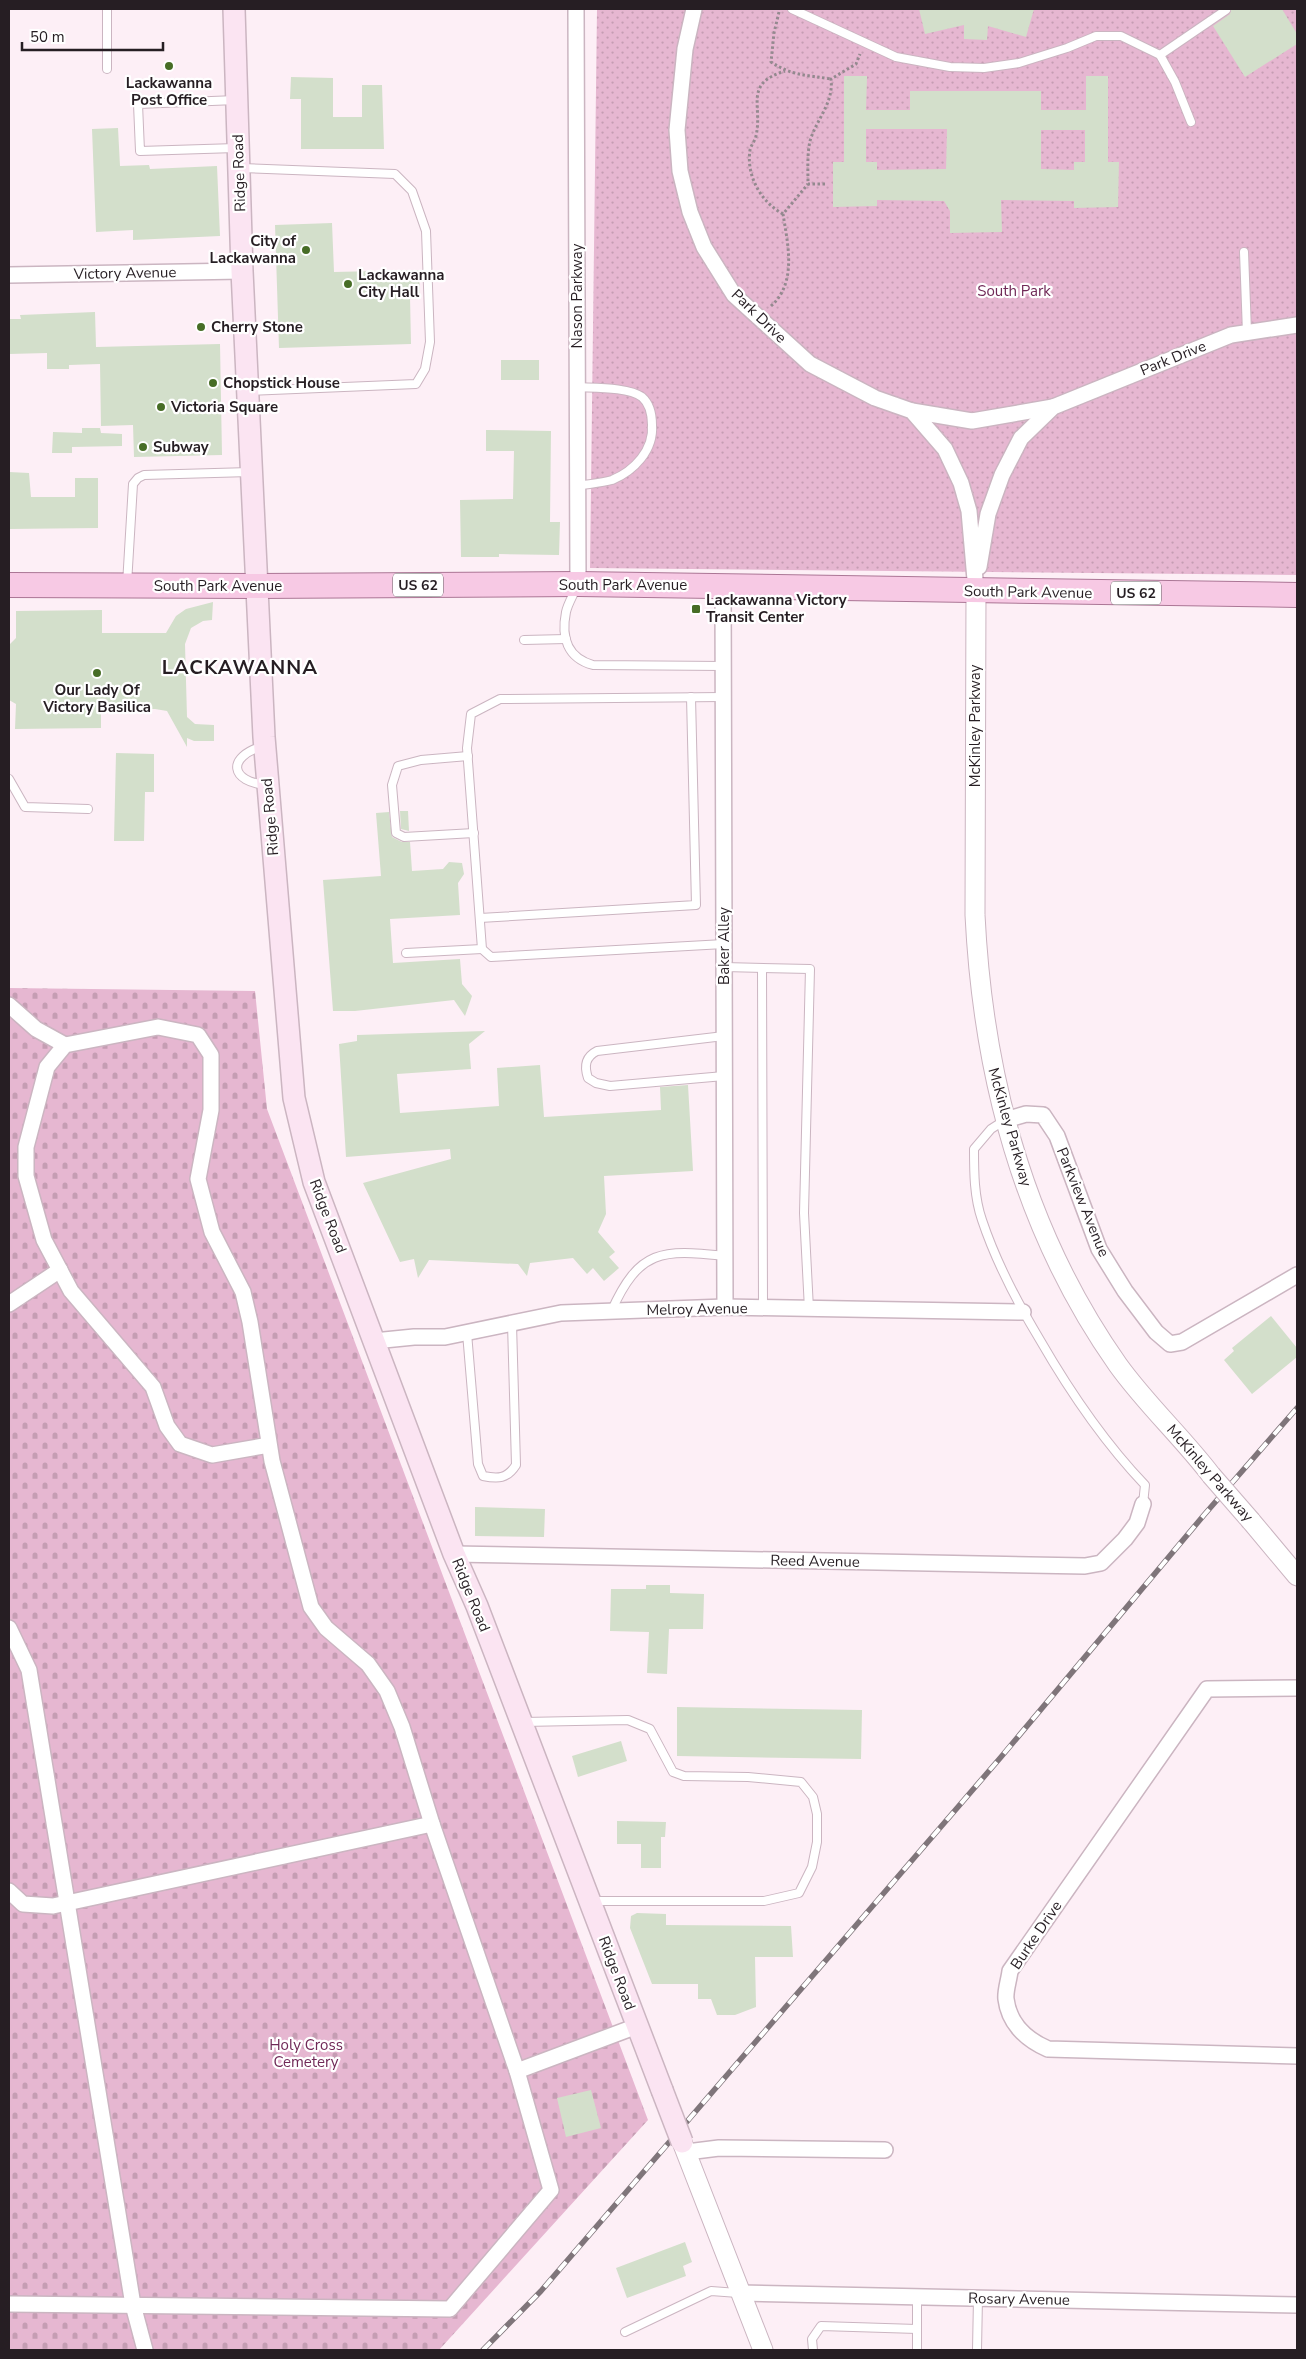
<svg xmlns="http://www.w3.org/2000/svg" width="1306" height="2359" viewBox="0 0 1306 2359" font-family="'Nunito Sans',sans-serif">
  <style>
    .cemetery { fill: url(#cemetery-stones) }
    .park { fill: url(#park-dots) }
    .building { fill: #d3dfcb; fill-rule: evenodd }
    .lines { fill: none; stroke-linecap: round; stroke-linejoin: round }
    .service-casing { stroke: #cbb5c1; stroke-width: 10 }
    .minor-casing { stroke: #cbb5c1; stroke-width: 18 }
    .tertiary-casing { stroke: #cbb5c1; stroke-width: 21 }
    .secondary-casing { stroke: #cbb5c1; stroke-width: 24 }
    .primary-casing { stroke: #ab7695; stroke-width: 26 }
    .path { stroke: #94898f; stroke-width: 3; stroke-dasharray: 2.5 2.5; stroke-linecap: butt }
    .service { stroke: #fff; stroke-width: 8 }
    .minor { stroke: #fff; stroke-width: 15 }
    .tertiary { stroke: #fff; stroke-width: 19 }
    .secondary { stroke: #fbe4f2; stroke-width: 21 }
    .primary { stroke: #f7c9e4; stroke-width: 24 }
    .rail-casing { stroke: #7f757a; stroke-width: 5.5 }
    .rail { stroke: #fff; stroke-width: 4; stroke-dasharray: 11; stroke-linecap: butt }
    .tertiary-bridge-casing { stroke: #cbb5c1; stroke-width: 21; stroke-linecap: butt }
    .secondary-bridge-casing { stroke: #cbb5c1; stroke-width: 24; stroke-linecap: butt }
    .tertiary-bridge { stroke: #fff; stroke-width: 19 }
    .secondary-bridge { stroke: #fbe4f2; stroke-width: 21 }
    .poi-dot { fill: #476d26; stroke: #fff; stroke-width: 2 }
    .labels { text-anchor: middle; stroke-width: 4.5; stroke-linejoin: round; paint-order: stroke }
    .shield { fill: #fff; stroke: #676265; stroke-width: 1 }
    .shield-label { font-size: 14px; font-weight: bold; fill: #261e23 }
    .poi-label { font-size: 15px; font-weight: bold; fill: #261e23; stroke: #fff; text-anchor: start }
    .street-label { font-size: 15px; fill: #261e23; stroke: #fff }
    .park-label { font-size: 15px; fill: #702957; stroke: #fff }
    .district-label { font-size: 20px; font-weight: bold; letter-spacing: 1px; fill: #261e23; stroke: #fff }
  </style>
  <defs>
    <pattern id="cemetery-stones" width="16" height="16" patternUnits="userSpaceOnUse" patternTransform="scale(1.25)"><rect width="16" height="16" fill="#e6b7d1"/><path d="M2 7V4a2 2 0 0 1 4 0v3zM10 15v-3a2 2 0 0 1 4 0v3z" fill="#c59db3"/></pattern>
    <pattern id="park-dots" width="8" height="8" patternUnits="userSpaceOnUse" patternTransform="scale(1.25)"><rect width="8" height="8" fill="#e6b7d1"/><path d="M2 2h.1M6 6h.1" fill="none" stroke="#c59db3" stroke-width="1.8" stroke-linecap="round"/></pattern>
  </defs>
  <rect width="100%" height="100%" fill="#fdeff6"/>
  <polygon class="cemetery" points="9,988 255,991 267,1109 648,2120 439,2350 9,2350"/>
  <polygon class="park" points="597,9 1297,9 1297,575 590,568"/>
  <g class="building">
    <polygon points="919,9 1034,9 1026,37 988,26 987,40 964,39 964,25 925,34"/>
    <polygon points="1231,9 1282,9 1297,34 1297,44 1245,77 1213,26 1230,14"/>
    <path d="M 844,76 L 867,76 L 866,110 L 910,110 L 910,91 L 1041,91 L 1041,110 L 1086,110 L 1086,76 L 1108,76 L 1108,162 L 1119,162 L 1118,207 L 1074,208 L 1074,201 L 1001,200 L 1002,232 L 950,233 L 950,211 L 944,201 L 877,200 L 877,206 L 833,207 L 833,162 L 844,162 ZM 866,129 L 947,129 L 946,169 L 877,170 L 877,162 L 866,162 ZM 1041,130 L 1085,130 L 1085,162 L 1074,162 L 1074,170 L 1041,169 Z"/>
    <polygon points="291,77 333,78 333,117 362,117 362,85 382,85 384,149 301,149 301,99 290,99"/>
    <polygon points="118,128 120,166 149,165 150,169 217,166 220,236 133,240 133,230 96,232 92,129"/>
    <polygon points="332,223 334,272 419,270 420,297 410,297 411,344 279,348 275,225"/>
    <polygon points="95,312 96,347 220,344 222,455 134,457 133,425 101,426 100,364 69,365 69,369 47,369 47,353 9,354 9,319 21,319 20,315"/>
    <rect x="501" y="360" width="38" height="20"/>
    <polygon points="82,428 100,428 101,433 122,434 122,446 72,447 72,453 52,453 53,432 82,433"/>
    <polygon points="486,430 551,431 550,522 560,522 559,555 499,554 499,557 461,557 460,500 513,499 514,451 486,451"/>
    <polygon points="9,472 29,473 31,497 75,497 75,478 98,478 98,528 9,529"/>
    <polygon points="213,602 212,620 203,621 191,628 185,644 187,717 195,724 214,725 214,741 194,741 187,738 187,747 167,711 155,709 101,709 101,728 15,729 16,704 9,700 9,645 16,638 16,611 102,610 102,633 166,633 176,616 186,609"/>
    <polygon points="116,753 154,754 154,792 145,792 144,841 114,841"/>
    <polygon points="400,811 408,811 409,831 401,829"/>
    <polygon points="389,812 392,837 402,842 410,842 412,871 443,869 449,862 462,863 464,874 458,883 460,915 390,919 393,963 460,959 462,984 472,996 465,1016 454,1000 355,1011 333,1011 323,880 381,876 376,813"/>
    <polygon points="485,1031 469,1044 471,1069 397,1074 400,1113 499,1106 497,1068 540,1065 544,1117 661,1110 660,1087 688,1085 693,1171 604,1176 606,1214 598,1232 615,1252 609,1257 619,1268 604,1281 593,1268 587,1274 573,1258 530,1263 527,1276 518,1264 429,1260 418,1278 414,1259 400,1262 363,1183 451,1159 450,1149 346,1157 339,1044 357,1041 357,1035"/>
    <polygon points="1271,1316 1297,1348 1297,1357 1252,1394 1224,1360 1234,1351 1232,1348"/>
    <polygon points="475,1507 545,1509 544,1537 475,1536"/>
    <polygon points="646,1585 670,1585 670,1593 704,1594 703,1629 669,1629 667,1674 647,1673 649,1632 610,1631 611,1589 646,1589"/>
    <polygon points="677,1707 862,1710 861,1759 677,1756"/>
    <polygon points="621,1741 627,1761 578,1777 572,1756"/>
    <polygon points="617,1821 666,1822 665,1837 661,1837 661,1868 641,1868 641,1844 617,1844"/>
    <polygon points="637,1913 666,1914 666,1925 791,1926 793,1957 755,1957 756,2007 735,2015 717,2015 711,1999 698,1999 698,1984 652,1984 630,1928 631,1916"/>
    <polygon points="591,2090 601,2128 566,2137 557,2098"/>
    <polygon points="685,2242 692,2262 683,2266 686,2276 627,2298 616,2268"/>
  </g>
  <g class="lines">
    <g class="service-casing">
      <g id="service">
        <polyline points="107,9 107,69"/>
        <polyline points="792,9 896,57 950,67 984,68 1019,63 1067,48 1096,36 1121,36 1160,55 1175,82 1191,122"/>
        <polyline points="1160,55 1226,10"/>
        <polyline points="236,148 140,151 138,104 236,100"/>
        <polyline points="241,168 395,174 412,191 426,231 430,342 425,369 416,384 249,391"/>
        <polyline points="1244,252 1247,332"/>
        <path d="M 577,387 C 594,388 629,387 642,397 C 650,404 652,416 652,425 C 654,450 634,471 612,480 C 601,483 588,484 577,486"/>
        <polyline points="127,584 133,484 138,478 144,475 250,472"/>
        <path d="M 577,586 C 574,594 568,603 566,612 C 561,637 567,658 593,665 L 723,666"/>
        <polyline points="524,640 566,639"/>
        <polyline points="723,697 500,699 471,714 467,748 482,949 491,957 724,944"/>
        <path d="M 263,746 C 226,757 230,782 267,785"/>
        <polyline points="468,756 421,760 398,766 392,785 396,833 404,837 474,833"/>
        <polyline points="9,779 25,807 88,809"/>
        <polyline points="480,918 696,905 691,697"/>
        <polyline points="406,953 482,949"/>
        <polyline points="724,967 810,969 804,1213 809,1309"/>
        <polyline points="762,968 763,1308"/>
        <path d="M 724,1036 L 597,1051 C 585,1057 584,1066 588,1078 L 596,1083 L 610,1086 L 724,1076"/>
        <path d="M 1005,1120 L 991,1129 L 974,1149 C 974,1172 974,1197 982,1220 C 996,1262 1017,1302 1040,1340 C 1070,1392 1103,1441 1145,1485 L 1143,1504"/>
        <path d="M 611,1312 C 639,1249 662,1249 725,1256"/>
        <path d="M 467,1333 L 478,1464 L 483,1476 C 498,1479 507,1479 516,1465 L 512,1324"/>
        <polyline points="523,1722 628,1720 650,1729 673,1772 684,1776 748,1777 801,1782 813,1797 817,1814 817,1842 812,1867 799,1893 764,1901 592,1901"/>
        <polyline points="625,2332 711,2291 738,2293"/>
        <polyline points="813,2350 812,2339 821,2326 917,2329"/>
        <polyline points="917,2350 917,2296"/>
        <polyline points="977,2350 978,2298"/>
      </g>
    </g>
    <g class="minor-casing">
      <g id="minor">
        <polyline points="576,9 578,584"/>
        <polyline points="694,9 685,49 677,130 680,171 690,212 704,247 734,295 810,364 875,398 912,411 945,449 961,483 969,511 976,591"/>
        <polyline points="9,275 242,271"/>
        <polyline points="912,411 972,421 1053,407"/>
        <polyline points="979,567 988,514 1002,475 1021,438 1053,407 1231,335 1297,325"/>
        <polyline points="723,585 725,1307"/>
        <polyline points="9,1005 36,1029 65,1045"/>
        <polyline points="1005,1120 1026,1114 1043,1115 1057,1136 1099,1249 1125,1291 1156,1332 1170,1344 1182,1342 1297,1275"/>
        <polyline points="9,1304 60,1270"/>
        <polyline points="374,1341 414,1337 445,1337 561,1313 725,1307 1023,1312"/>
        <polyline points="269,1445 212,1455 180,1444 167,1426 153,1387 71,1291 44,1240 26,1176 26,1147 47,1067 65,1045 158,1027 198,1035 211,1055 211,1110 198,1179 212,1232 243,1292 250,1322 272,1461 311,1607 326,1628 368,1664 387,1691 402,1727 432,1824 517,2071"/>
        <polyline points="454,1554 1085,1566 1101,1563 1125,1539 1137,1523 1143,1504"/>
        <polyline points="9,1628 29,1670 133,2305 145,2350"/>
        <path d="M 1297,1688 L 1207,1689 L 1010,1971 C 1009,1980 1005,1991 1006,1999 C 1009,2024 1027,2040 1048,2049 L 1297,2056"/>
        <polyline points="9,1891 23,1904 53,1906 432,1824"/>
        <polyline points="687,2152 719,2148 885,2150"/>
        <polyline points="740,2293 1297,2305"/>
        <polyline points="9,2304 450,2309 551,2190 517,2071 637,2026"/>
      </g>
    </g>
    <g class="tertiary-casing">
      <g id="tertiary">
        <path d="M 976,591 L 975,915 C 983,1076 1025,1233 1118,1365 C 1146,1404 1182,1437 1211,1475"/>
        <polyline points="1251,1521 1297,1576"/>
        <polyline points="682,2142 763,2350"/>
      </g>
    </g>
    <g class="secondary-casing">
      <polyline id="secondary" points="234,9 242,271 264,737 294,1098 314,1182 454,1554 477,1606 662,2090"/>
    </g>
    <g class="primary-casing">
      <polyline id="primary" points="9,585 258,586 578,584 1297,595"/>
    </g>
    <g class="path">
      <path d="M 779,12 L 774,33 L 771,62 C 792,76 807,75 831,79"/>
      <path d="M 825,184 L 808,184 C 808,171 807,154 810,141 C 816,120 834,103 831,79 L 856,64 L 860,54"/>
      <path d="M 783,214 C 761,202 746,176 750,150 C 751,145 755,141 756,136 C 763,105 743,84 785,71"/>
      <path d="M 771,306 C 797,283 788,245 783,214 L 808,184"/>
    </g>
    <use href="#service" class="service"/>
    <use href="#minor" class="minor"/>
    <use href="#tertiary" class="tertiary"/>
    <use href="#secondary" class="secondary"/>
    <use href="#primary" class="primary"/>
    <g class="rail-casing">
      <polyline id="rail" points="483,2350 541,2291 1001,1757 1204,1515 1297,1408"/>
    </g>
    <use href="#rail" class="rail"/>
    <g class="tertiary-bridge-casing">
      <polyline id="tertiary-bridge" points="1211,1475 1251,1521"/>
    </g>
    <g class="secondary-bridge-casing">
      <polyline id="secondary-bridge" points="662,2090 682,2142"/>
    </g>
    <use href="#tertiary-bridge" class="tertiary-bridge"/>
    <use href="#secondary-bridge" class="secondary-bridge"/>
  </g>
  <g class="poi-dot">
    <circle cx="169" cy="66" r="5"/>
    <circle cx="306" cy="250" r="5"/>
    <circle cx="348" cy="284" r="5"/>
    <circle cx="201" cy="327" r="5"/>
    <circle cx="213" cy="383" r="5"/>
    <circle cx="161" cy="407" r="5"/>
    <circle cx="143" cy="447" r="5"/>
    <rect x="691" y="604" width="10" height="10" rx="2.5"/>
    <circle cx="97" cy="673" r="5"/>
  </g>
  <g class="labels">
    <g class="shield">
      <rect x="393" y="573.5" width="50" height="23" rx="4"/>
      <rect x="1111" y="581.5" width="50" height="23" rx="4"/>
    </g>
    <g class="shield-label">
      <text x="418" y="590">US 62</text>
      <text x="1136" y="598">US 62</text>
    </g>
    <g class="poi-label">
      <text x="169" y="88" text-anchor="middle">Lackawanna<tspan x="169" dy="17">Post Office</tspan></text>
      <text x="296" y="246" text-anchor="end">City of<tspan x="296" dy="17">Lackawanna</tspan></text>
      <text x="358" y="280">Lackawanna<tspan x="358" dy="17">City Hall</tspan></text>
      <text x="211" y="332">Cherry Stone</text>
      <text x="223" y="388">Chopstick House</text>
      <text x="171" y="412">Victoria Square</text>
      <text x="153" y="452">Subway</text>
      <text x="706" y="605">Lackawanna Victory<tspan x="706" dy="17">Transit Center</tspan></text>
      <text x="97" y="695" text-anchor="middle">Our Lady Of<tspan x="97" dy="17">Victory Basilica</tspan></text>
    </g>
    <g class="street-label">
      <text transform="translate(239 173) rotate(-92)" y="5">Ridge Road</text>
      <text transform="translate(125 273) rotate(-1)" y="5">Victory Avenue</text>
      <text transform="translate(577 296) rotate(-90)" y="5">Nason Parkway</text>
      <text transform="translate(759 316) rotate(44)" y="5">Park Drive</text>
      <text transform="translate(1173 358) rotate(-22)" y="5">Park Drive</text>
      <text x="623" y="590">South Park Avenue</text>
      <text x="218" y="591">South Park Avenue</text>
      <text transform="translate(1028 592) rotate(1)" y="5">South Park Avenue</text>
      <text transform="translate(975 726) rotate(-90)" y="5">McKinley Parkway</text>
      <text transform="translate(270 817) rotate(-95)" y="5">Ridge Road</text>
      <text transform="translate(724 946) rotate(-90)" y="5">Baker Alley</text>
      <text transform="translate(1010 1127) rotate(74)" y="5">McKinley Parkway</text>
      <text transform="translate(1083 1202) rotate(68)" y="5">Parkview Avenue</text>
      <text transform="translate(328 1216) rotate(69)" y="5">Ridge Road</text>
      <text transform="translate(697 1309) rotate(-1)" y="5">Melroy Avenue</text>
      <text transform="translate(1210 1473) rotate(49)" y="5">McKinley Parkway</text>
      <text transform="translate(815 1561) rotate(1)" y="5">Reed Avenue</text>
      <text transform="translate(471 1595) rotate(68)" y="5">Ridge Road</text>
      <text transform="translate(1036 1935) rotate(-56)" y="5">Burke Drive</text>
      <text transform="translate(617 1973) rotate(69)" y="5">Ridge Road</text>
      <text transform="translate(1019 2299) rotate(1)" y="5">Rosary Avenue</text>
    </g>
    <g class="park-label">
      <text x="1014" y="296">South Park</text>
      <text x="306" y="2050">Holy Cross<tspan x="306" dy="17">Cemetery</tspan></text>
    </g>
    <g class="district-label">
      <text x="240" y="674">LACKAWANNA</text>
    </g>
  </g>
  <rect width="1306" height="2359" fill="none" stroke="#261e23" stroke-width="20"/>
  <path d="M22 42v8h141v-8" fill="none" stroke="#261e23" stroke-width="2.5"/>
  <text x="30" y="42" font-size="15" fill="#261e23" stroke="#ffffff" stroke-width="4" paint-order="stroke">50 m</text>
</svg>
